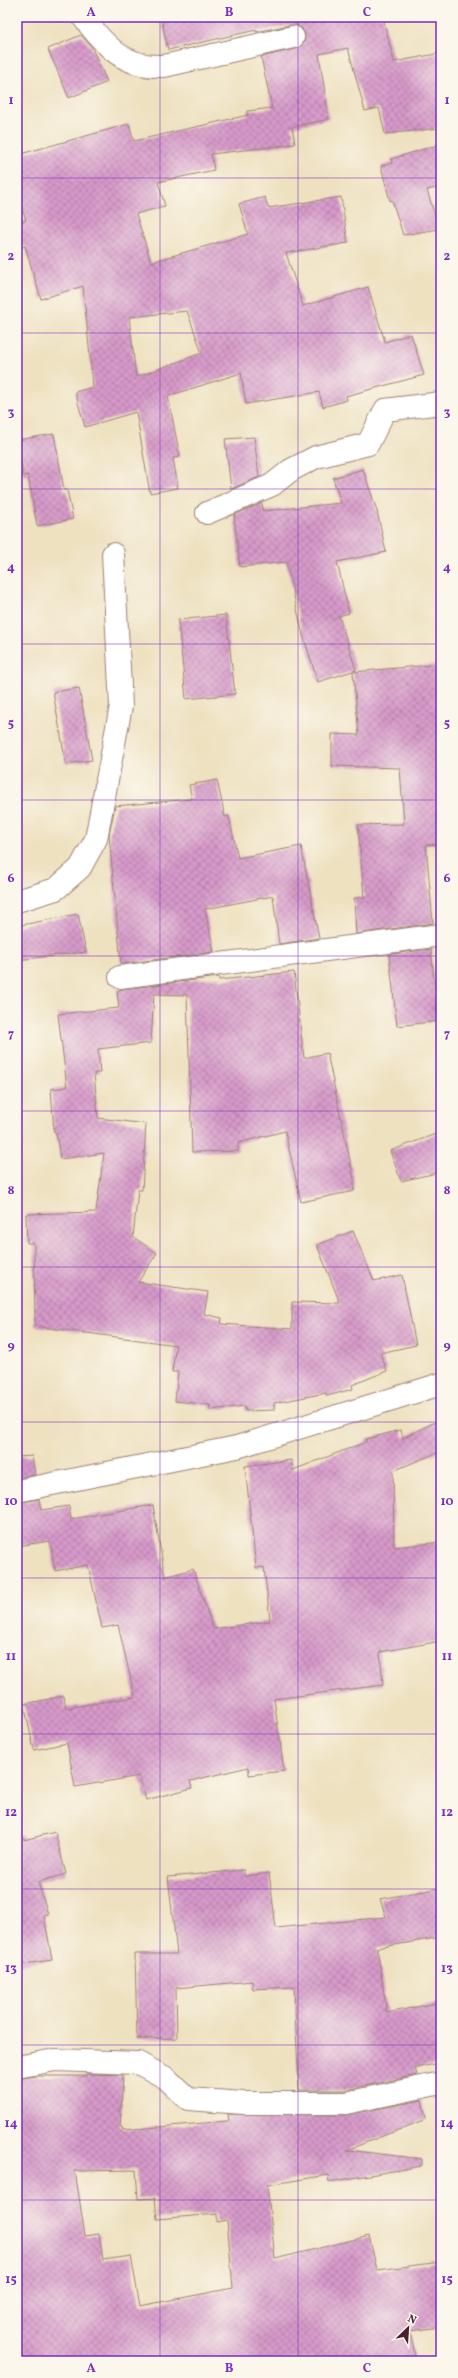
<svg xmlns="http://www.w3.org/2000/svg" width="458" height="2378" viewBox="0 0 458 2378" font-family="Vollkorn,serif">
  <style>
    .building { fill: url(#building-cross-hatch); fill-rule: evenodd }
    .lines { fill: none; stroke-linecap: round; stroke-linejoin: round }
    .minor-casing { stroke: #9c8076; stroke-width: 24 }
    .minor { stroke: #fff; stroke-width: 22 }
    .grid { fill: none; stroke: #7b2cbf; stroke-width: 1; stroke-opacity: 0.55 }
    .neatline { fill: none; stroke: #7b2cbf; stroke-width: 1.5 }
    .grid-label { font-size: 13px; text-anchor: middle; font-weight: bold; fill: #7b2cbf }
  </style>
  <defs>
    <pattern id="building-cross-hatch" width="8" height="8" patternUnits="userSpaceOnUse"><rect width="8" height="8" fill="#d79aca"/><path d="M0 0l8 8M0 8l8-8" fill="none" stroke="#b07da4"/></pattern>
  </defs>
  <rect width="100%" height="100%" fill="#fbf7ec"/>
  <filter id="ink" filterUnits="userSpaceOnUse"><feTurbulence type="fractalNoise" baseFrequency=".025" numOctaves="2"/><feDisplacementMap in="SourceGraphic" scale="8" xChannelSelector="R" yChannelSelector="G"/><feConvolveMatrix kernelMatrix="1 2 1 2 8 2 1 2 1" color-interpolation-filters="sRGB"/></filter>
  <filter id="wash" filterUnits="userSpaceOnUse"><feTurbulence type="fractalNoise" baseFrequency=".012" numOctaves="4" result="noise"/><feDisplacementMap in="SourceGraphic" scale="16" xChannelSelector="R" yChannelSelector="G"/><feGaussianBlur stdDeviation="0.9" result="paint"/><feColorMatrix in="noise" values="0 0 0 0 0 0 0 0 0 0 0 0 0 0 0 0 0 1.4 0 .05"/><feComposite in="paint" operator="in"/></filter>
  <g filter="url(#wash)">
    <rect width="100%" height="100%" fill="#eee1c0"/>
    <g id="blocks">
      <g class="building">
        <path d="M 161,17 L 383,17 L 394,62 L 441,53 L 441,128 L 385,134 L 379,108 L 365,111 L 348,48 L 319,54 L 329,119 L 292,127 L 295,144 L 211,154 L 214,170 L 158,182 L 165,206 L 136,214 L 151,262 L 248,234 L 239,204 L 265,197 L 268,208 L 341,197 L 348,243 L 286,253 L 303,306 L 368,287 L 385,342 L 411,334 L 424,375 L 346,396 L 347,400 L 323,407 L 319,392 L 246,404 L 241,373 L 168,396 L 180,457 L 173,458 L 178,488 L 150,493 L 136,412 L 85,427 L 75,392 L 93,387 L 83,286 L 41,299 L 25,246 L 17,249 L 17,223 L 26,220 L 17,195 L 17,155 L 129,124 L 134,141 L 248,115 L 247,111 L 272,108 L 261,57 L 296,49 L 305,41 L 305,35 L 302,28 L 290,25 L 256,32 L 256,30 L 168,50 ZM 187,311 L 202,353 L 136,377 L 129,317 Z"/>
        <polygon points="81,35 92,48 107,82 69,98 48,49"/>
        <polygon points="441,144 441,187 427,190 439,229 403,235 392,200 390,201 381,166 392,163 391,159"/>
        <polygon points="54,434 64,490 67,490 73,519 37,526 28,475 23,476 17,440"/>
        <polygon points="254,437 259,477 231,489 225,439"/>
        <polygon points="363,469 377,511 386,552 337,562 349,613 339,616 356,670 318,682 303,635 286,562 240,567 234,515 262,503 263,511 341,503 333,478"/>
        <polygon points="226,615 235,694 186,699 178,620"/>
        <polygon points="441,664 441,844 426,845 433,923 356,934 354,898 364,897 358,825 404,824 400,768 332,766 332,734 359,735 353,672"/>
        <polygon points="79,688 92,760 66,764 53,692"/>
        <polygon points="217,780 225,817 229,816 238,858 301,846 319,938 279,944 273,896 205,909 214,952 121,964 109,835 115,806 192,799 189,785"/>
        <polygon points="78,914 86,952 17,960 17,926"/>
        <polygon points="431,949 438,1021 397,1026 389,954"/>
        <polygon points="294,972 304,1058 327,1053 354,1179 354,1191 301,1202 285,1131 238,1143 238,1151 192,1152 187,995 154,994 151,1043 98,1049 100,1073 94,1073 98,1118 146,1124 142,1190 138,1190 133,1237 157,1253 138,1282 208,1292 204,1314 222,1318 221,1324 292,1329 292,1302 340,1303 317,1245 353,1231 374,1281 402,1275 416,1345 380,1353 387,1371 352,1385 353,1389 327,1396 326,1393 274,1403 274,1410 245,1411 245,1406 210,1410 210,1405 175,1401 178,1372 172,1372 176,1345 35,1326 34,1243 27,1243 26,1214 96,1212 104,1153 60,1159 56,1132 54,1132 51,1089 67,1087 58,1014 119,1008 117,991 123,989 219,977 219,980"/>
        <polygon points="441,1132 441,1172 401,1181 390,1151"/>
        <polygon points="441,1419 441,1451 393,1471 394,1547 441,1542 441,1641 380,1652 383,1685 274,1699 284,1771 249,1775 248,1767 190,1781 192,1788 146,1800 139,1776 75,1787 67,1743 34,1750 24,1704 64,1696 66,1708 135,1697 118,1625 102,1628 88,1565 55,1571 50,1541 17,1546 17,1503 39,1499 41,1510 69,1506 71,1519 153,1505 165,1577 193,1569 213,1629 270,1621 264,1567 256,1568 245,1466 291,1460 293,1470 366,1442 366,1439 401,1430 403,1438"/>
        <polygon points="32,1456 35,1475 17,1478 17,1457"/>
        <polygon points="55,1832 66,1874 38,1882 48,1914 44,1915 52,1960 17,1965 17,1835 22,1835 24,1840"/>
        <polygon points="244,1870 244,1876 269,1873 276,1928 386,1917 380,1899 441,1888 441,1937 377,1948 387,2013 441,2002 441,2063 415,2068 417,2075 345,2090 299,2090 294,1987 253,1989 252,1981 176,1988 177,2038 137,2039 135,1954 177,1954 168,1877"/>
        <path d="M 86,2074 L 123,2075 L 120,2127 L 122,2127 L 123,2130 L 228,2121 L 227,2114 L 346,2115 L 422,2100 L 426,2119 L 347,2150 L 422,2159 L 422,2166 L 329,2182 L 328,2175 L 267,2185 L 275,2259 L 369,2236 L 377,2270 L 441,2262 L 441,2327 L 410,2331 L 416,2361 L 331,2361 L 330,2357 L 270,2361 L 17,2361 L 17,2079 L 36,2076 L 86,2076 ZM 136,2170 L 138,2199 L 155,2198 L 157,2219 L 217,2214 L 217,2222 L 227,2220 L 233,2288 L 140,2306 L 131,2256 L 103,2260 L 99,2234 L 85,2236 L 75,2171 Z"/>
      </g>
    </g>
  </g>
  <g filter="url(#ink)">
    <use href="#blocks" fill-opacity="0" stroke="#9c8076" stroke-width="1"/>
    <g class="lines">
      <g class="minor-casing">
        <g id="minor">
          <path d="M 83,17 C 106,46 123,68 164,66 L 293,37"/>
          <polyline points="207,513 272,485 291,470 316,457 368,444 385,410 441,403"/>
          <polyline points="17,901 56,889 80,868 96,839 121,706 113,554"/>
          <polyline points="120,977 441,935"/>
          <polyline points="17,1491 237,1447 441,1384"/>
          <polyline points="17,2067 55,2060 138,2063 166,2078 188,2099 243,2103 346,2103 441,2083"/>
        </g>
      </g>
      <use href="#minor" class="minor"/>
    </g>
  </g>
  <path class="grid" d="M 160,17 L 160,2361M 298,17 L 298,2361M 17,178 L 441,178M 17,333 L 441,333M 17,489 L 441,489M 17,644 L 441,644M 17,800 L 441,800M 17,956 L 441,956M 17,1111 L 441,1111M 17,1267 L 441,1267M 17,1422 L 441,1422M 17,1578 L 441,1578M 17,1734 L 441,1734M 17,1889 L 441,1889M 17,2045 L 441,2045M 17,2200 L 441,2200"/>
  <rect width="458" height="2378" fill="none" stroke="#fbf7ec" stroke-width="44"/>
  <g transform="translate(408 2328) rotate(25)" stroke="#fbf7ec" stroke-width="3" paint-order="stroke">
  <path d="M0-3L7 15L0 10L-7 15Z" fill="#4a1f2b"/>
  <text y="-6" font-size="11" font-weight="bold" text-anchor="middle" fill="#4a1f2b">N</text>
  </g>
  <rect x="22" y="22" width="414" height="2334" class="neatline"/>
  <g class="grid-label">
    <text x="91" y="16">A</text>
    <text x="229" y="16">B</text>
    <text x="367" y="16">C</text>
    <text x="11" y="104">1</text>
    <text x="447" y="104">1</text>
    <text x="11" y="260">2</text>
    <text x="447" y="260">2</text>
    <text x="11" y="416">3</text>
    <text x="447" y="416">3</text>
    <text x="11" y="571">4</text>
    <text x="447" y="571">4</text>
    <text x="11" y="727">5</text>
    <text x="447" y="727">5</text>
    <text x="11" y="882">6</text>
    <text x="447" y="882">6</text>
    <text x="11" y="1038">7</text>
    <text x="447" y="1038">7</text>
    <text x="11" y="1194">8</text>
    <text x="447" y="1194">8</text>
    <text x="11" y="1349">9</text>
    <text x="447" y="1349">9</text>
    <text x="11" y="1505">10</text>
    <text x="447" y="1505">10</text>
    <text x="11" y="1660">11</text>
    <text x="447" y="1660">11</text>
    <text x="11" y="1816">12</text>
    <text x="447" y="1816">12</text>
    <text x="11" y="1972">13</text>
    <text x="447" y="1972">13</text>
    <text x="11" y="2127">14</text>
    <text x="447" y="2127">14</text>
    <text x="11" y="2283">15</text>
    <text x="447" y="2283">15</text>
    <text x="91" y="2372">A</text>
    <text x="229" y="2372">B</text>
    <text x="367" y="2372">C</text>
  </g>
</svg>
